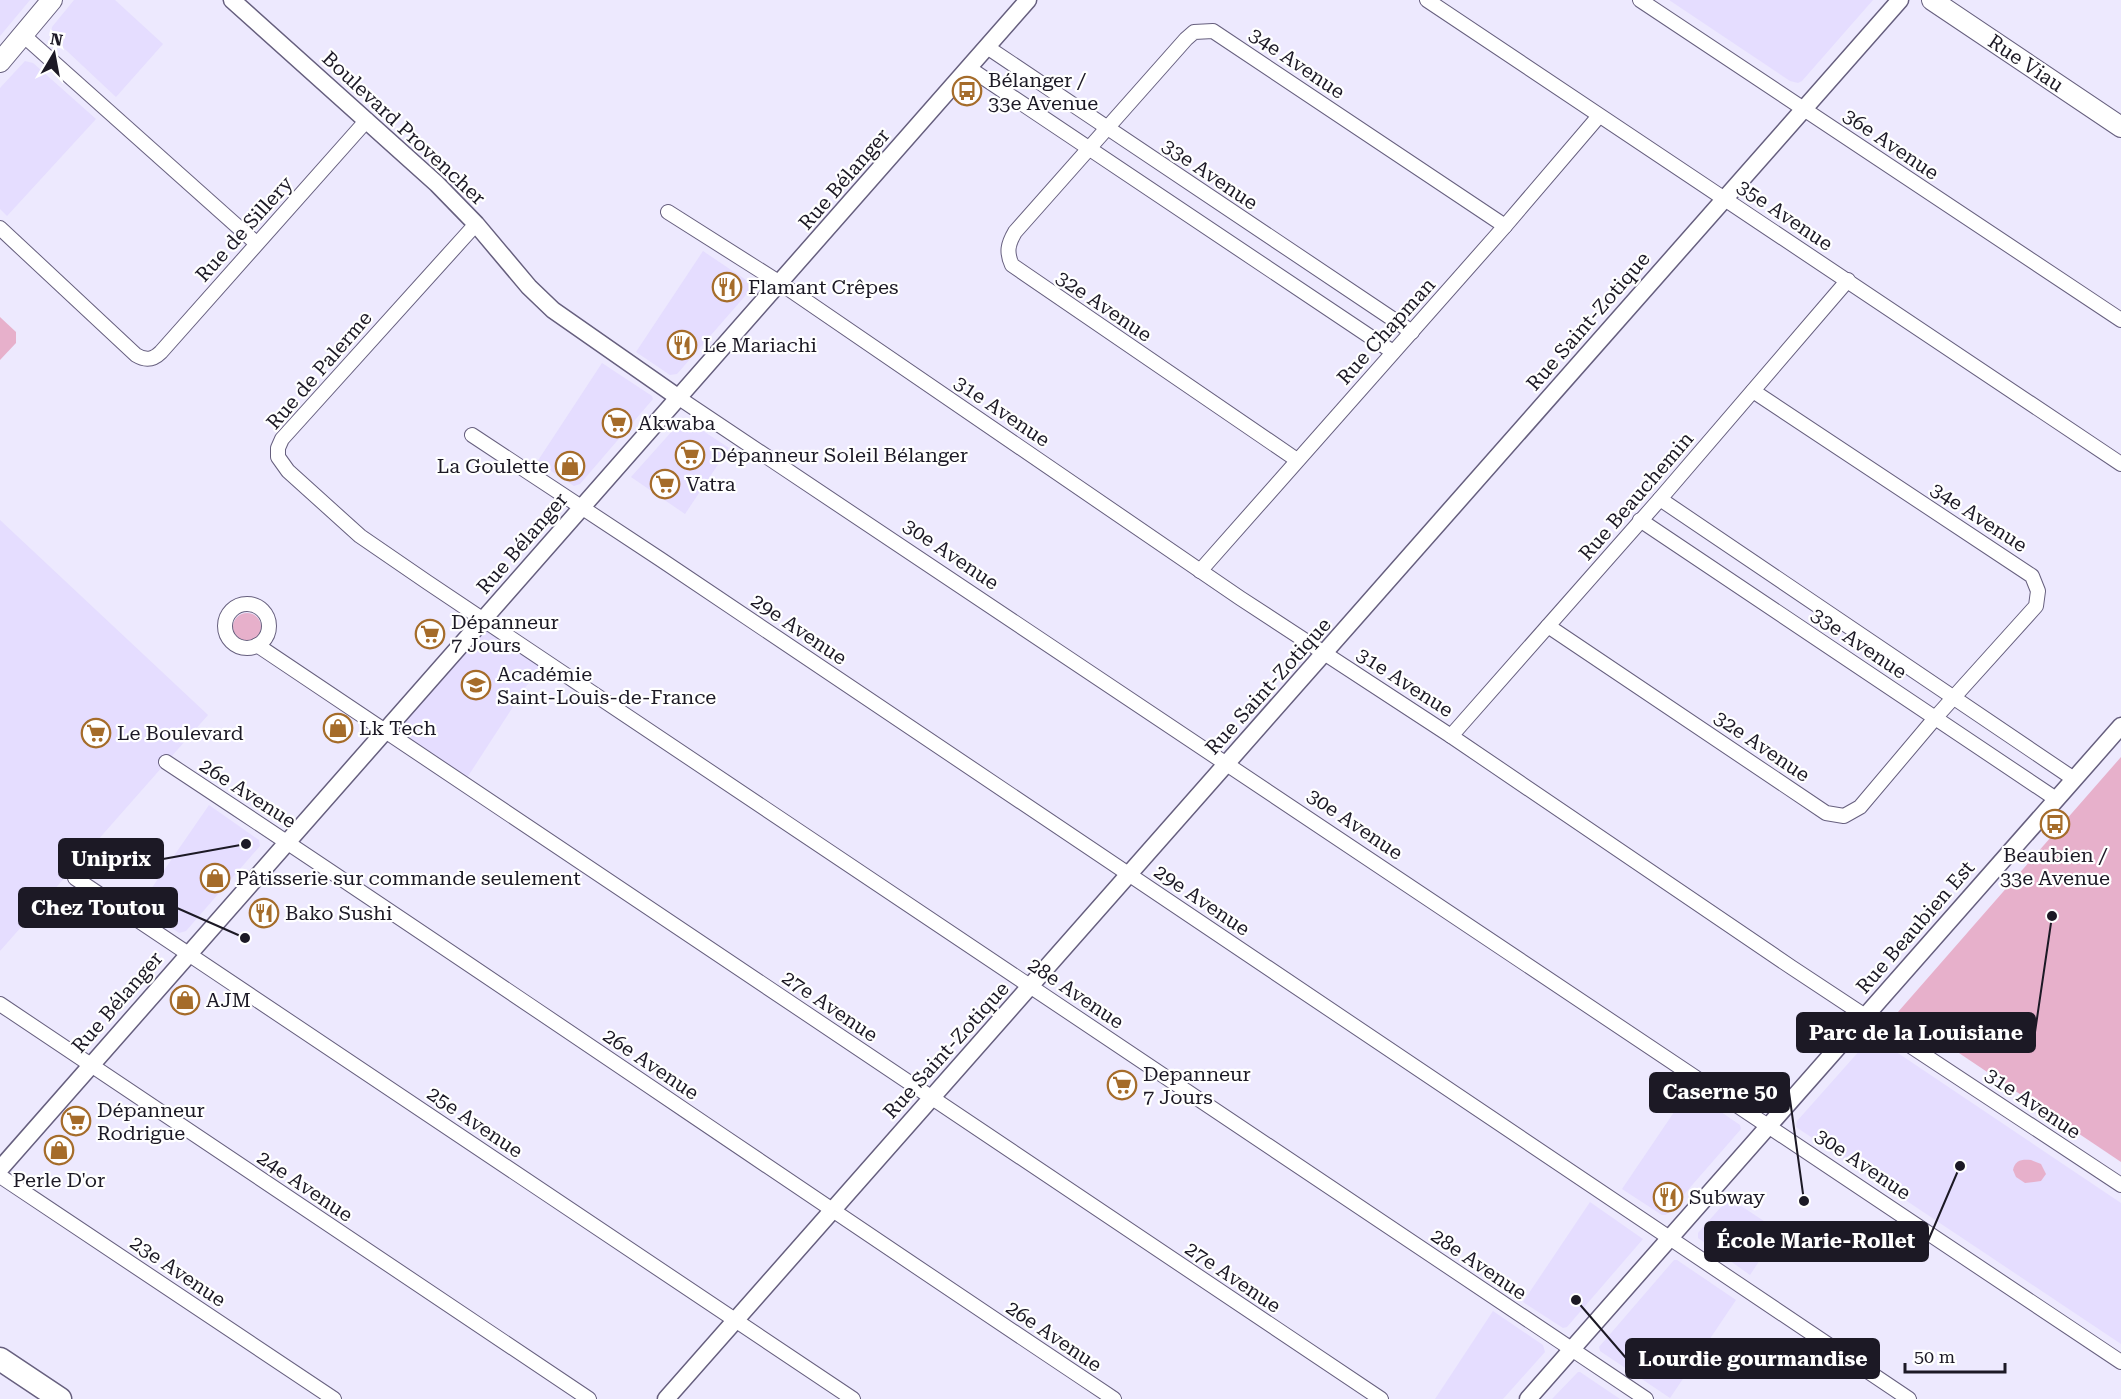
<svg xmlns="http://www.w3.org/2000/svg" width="2121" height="1399" viewBox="0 0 2121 1399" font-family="'Roboto Serif',serif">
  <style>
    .built { fill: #e5ddff }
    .green { fill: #e7b0cb }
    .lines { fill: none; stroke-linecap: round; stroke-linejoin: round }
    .minor-casing { stroke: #665f7e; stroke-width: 16 }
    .tertiary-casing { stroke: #665f7e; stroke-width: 19 }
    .secondary-casing { stroke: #665f7e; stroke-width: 22 }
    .primary-casing { stroke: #665f7e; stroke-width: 25 }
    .minor { stroke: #fff; stroke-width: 14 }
    .tertiary { stroke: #fff; stroke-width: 16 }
    .secondary { stroke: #fff; stroke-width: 20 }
    .primary { stroke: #fff; stroke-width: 22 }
    .labels { text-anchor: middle; stroke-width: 4.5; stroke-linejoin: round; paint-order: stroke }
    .street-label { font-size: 20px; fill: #1c1925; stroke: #fff }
    .poi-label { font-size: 20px; fill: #1c1925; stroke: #fff; text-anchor: start }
    .leader { fill: none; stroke: #1c1925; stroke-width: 2 }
    .callout-dot { fill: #1c1925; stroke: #fff; stroke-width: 2 }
    .callout { fill: #1c1925; stroke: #1c1925; stroke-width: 2 }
    .callout-label { font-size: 21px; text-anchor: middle; font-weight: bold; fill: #fff }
  </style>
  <rect width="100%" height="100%" fill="#ede9fe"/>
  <g class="built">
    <polygon points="0,0 30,0 0,36"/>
    <polygon points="74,0 115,0 163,44 116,97 51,36 52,27"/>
    <polygon points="1669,0 1873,0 1802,81 1798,83 1790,81"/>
    <polygon points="25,61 33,63 96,119 7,216 0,209 0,88"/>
    <polygon points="703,251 749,282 752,288 677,374 670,375 636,352"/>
    <polygon points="602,363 652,396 653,399 580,484 574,486 537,462"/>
    <polygon points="685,419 729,448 685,514 631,477 682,420"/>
    <polygon points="0,520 208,715 0,951"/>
    <polygon points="483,620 544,659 463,784 384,731"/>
    <polygon points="209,805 259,840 260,846 186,931 179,933 140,905"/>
    <polygon points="1877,1039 2121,1203 2121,1344 1796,1127 1797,1121 1869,1040 1873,1043"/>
    <polygon points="1689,1090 1740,1125 1741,1129 1666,1215 1662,1215 1622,1189"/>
    <polygon points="1729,1198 1779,1231 1750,1275 1698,1238 1698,1233"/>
    <polygon points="1590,1202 1643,1239 1567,1327 1563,1328 1523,1302"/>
    <polygon points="1674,1260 1677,1260 1736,1300 1670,1398 1600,1351 1599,1347"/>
    <polygon points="1493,1311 1543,1345 1545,1352 1503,1399 1435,1399"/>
    <polygon points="1578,1372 1580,1372 1620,1399 1552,1399"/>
  </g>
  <g class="green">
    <polygon points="0,317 16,332 16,343 0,360"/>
    <circle cx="247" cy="627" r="14"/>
    <polygon points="2121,757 2121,1162 1898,1012"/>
    <path d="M 2031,1160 L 2041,1164 L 2046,1174 L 2041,1181 L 2025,1183 L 2016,1177 L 2013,1170 C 2015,1160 2022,1159 2031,1160 Z"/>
  </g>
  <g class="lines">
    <g class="minor-casing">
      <g id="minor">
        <polyline points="1427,0 2121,464"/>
        <polyline points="1640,0 2121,320"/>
        <polyline points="23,35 256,243"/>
        <polyline points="987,47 1412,332"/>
        <polyline points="969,68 1393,352"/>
        <polyline points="668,212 780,283 1240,598 1451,736 1791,967 2121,1185"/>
        <polyline points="476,224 282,439 278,448 278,457 288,471 360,536 427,582 1646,1399"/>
        <path d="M 0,228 L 136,355 C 146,361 153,360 161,352 L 367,120"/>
        <polyline points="679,398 2121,1362"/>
        <polyline points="472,435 660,559 1909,1399"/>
        <path d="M 1297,460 L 1012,265 C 1006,252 1008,244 1015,232 L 1186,39 L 1194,32 L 1213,31 L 1505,226"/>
        <polyline points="1660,499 2074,779"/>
        <polyline points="1640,520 2056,799"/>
        <polyline points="1200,571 1505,226 1599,116"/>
        <circle cx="247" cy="626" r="22"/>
        <polyline points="1548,626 1826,813 1844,816 1860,807 1936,717 2036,606 2038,591 2032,576 1753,391"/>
        <polyline points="257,645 1381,1399"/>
        <polyline points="1451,736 1660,499 1848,280"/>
        <path d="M 166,762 C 484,972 797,1188 1114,1399"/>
        <polyline points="75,878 853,1399"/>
        <polyline points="0,1004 589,1399"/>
        <polyline points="0,1176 334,1399"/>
      </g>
    </g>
    <g class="tertiary-casing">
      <g id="tertiary">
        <polyline points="232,0 437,184 476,224 529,287 553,310 679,398"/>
        <polyline points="0,1169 1028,0"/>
        <polyline points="666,1399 1900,0"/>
        <polyline points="1528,1399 2121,726"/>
      </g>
    </g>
    <g class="secondary-casing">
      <g id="secondary">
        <polyline points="1932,0 2121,127"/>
        <polyline points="0,62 52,0"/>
      </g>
    </g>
    <g class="primary-casing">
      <polyline id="primary" points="0,1359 60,1399"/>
    </g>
    <use href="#minor" class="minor"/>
    <use href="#tertiary" class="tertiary"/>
    <use href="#secondary" class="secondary"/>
    <use href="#primary" class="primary"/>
  </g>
  <defs>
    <g id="bus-ring" transform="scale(1.5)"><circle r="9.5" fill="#fff" stroke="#a56c2a" stroke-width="1.5"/><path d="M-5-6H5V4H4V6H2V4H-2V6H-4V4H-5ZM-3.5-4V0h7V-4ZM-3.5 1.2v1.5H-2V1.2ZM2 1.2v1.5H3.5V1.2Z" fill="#a56c2a"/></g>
    <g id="restaurant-ring" transform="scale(1.5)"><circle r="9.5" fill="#fff" stroke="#a56c2a" stroke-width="1.5"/><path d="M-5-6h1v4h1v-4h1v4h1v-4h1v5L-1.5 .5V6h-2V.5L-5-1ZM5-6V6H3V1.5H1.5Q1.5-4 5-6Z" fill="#a56c2a"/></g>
    <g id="supermarket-ring" transform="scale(1.5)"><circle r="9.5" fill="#fff" stroke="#a56c2a" stroke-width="1.5"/><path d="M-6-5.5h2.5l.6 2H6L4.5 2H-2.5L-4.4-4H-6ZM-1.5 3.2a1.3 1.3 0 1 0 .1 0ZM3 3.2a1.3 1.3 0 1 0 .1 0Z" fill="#a56c2a"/></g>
    <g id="shop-ring" transform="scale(1.5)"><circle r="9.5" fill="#fff" stroke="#a56c2a" stroke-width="1.5"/><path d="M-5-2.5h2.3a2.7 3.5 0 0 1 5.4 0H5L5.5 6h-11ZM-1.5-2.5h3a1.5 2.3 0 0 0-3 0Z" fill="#a56c2a"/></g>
    <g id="school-ring" transform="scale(1.5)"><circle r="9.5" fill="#fff" stroke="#a56c2a" stroke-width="1.5"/><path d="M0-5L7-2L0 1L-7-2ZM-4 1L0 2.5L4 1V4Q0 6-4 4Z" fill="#a56c2a"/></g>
  </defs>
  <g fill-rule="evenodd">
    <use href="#bus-ring" x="967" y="91"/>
    <use href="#restaurant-ring" x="727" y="287"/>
    <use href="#restaurant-ring" x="682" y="345"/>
    <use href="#supermarket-ring" x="617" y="423"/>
    <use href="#supermarket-ring" x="690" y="455"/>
    <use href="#shop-ring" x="570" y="466"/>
    <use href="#supermarket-ring" x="665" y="484"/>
    <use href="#supermarket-ring" x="430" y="634"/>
    <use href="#school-ring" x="476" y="685"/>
    <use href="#shop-ring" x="338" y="728"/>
    <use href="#supermarket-ring" x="96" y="733"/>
    <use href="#bus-ring" x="2055" y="824"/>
    <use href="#shop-ring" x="215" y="878"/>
    <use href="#restaurant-ring" x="264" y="913"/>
    <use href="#shop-ring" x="185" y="1000"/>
    <use href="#supermarket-ring" x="1122" y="1085"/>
    <use href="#supermarket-ring" x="76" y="1121"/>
    <use href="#shop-ring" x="59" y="1150"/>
    <use href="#restaurant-ring" x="1668" y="1197"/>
  </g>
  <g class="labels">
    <g class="street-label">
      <text transform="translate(1297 63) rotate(34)" y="7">34e Avenue</text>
      <text transform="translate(2026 63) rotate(34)" y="7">Rue Viau</text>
      <text transform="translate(404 128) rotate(43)" y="7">Boulevard Provencher</text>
      <text transform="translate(1891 144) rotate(34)" y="7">36e Avenue</text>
      <text transform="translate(1210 174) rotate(34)" y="7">33e Avenue</text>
      <text transform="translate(844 179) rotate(-49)" y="7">Rue Bélanger</text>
      <text transform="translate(1785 215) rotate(34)" y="7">35e Avenue</text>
      <text transform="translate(244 229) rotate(-48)" y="7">Rue de Sillery</text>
      <text transform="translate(1104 306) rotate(34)" y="7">32e Avenue</text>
      <text transform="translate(1588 321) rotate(-49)" y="7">Rue Saint-Zotique</text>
      <text transform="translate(1386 331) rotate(-48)" y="7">Rue Chapman</text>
      <text transform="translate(319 370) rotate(-49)" y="7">Rue de Palerme</text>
      <text transform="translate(1002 411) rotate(34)" y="7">31e Avenue</text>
      <text transform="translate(1636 496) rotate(-49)" y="7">Rue Beauchemin</text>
      <text transform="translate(1979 517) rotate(33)" y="7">34e Avenue</text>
      <text transform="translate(522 543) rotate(-49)" y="7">Rue Bélanger</text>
      <text transform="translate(951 554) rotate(34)" y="7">30e Avenue</text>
      <text transform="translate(799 629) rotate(34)" y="7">29e Avenue</text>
      <text transform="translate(1859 643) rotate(34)" y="7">33e Avenue</text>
      <text transform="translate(1405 682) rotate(33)" y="7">31e Avenue</text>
      <text transform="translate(1268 686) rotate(-48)" y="7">Rue Saint-Zotique</text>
      <text transform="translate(1762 746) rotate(34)" y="7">32e Avenue</text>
      <text transform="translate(248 793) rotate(33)" y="7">26e Avenue</text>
      <text transform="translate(1355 824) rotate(34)" y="7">30e Avenue</text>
      <text transform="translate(1202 900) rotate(34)" y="7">29e Avenue</text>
      <text transform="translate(1915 927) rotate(-49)" y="7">Rue Beaubien Est</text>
      <text transform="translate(1076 993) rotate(34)" y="7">28e Avenue</text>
      <text transform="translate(117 1002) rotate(-49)" y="7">Rue Bélanger</text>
      <text transform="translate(830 1006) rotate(34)" y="7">27e Avenue</text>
      <text transform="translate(946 1050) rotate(-48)" y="7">Rue Saint-Zotique</text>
      <text transform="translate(651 1064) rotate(34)" y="7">26e Avenue</text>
      <text transform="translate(2033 1103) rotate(34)" y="7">31e Avenue</text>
      <text transform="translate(475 1122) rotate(34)" y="7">25e Avenue</text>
      <text transform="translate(1863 1164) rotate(34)" y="7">30e Avenue</text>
      <text transform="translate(305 1186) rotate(34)" y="7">24e Avenue</text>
      <text transform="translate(1479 1264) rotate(34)" y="7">28e Avenue</text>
      <text transform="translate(178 1271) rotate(34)" y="7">23e Avenue</text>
      <text transform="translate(1233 1277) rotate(34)" y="7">27e Avenue</text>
      <text transform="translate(1054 1336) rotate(34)" y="7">26e Avenue</text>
    </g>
    <g class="poi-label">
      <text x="988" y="87">Bélanger /<tspan x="988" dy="23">33e Avenue</tspan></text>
      <text x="748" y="294">Flamant Crêpes</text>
      <text x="703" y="352">Le Mariachi</text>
      <text x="638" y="430">Akwaba</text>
      <text x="711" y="462">Dépanneur Soleil Bélanger</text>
      <text x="549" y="473" text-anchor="end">La Goulette</text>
      <text x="686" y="491">Vatra</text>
      <text x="451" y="629">Dépanneur<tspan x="451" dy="23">7 Jours</tspan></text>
      <text x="497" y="681">Académie<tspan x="497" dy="23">Saint-Louis-de-France</tspan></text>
      <text x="359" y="735">Lk Tech</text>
      <text x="117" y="740">Le Boulevard</text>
      <text x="2055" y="862" text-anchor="middle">Beaubien /<tspan x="2055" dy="23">33e Avenue</tspan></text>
      <text x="236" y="885">Pâtisserie sur commande seulement</text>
      <text x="285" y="920">Bako Sushi</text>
      <text x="206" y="1007">AJM</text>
      <text x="1143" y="1081">Depanneur<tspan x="1143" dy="23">7 Jours</tspan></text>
      <text x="97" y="1117">Dépanneur<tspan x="97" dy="23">Rodrigue</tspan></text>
      <text x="59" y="1187" text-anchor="middle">Perle D'or</text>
      <text x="1689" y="1204">Subway</text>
    </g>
  </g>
  <path class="leader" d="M246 844L163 859M245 938L177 908M2052 916L2035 1032M1804 1201L1789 1092M1960 1166L1928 1241M1576 1300L1626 1358"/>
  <g class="callout-dot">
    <circle cx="246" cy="844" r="6"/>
    <circle cx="245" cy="938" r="6"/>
    <circle cx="2052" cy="916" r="6"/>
    <circle cx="1804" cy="1201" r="6"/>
    <circle cx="1960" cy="1166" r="6"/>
    <circle cx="1576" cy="1300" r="6"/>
  </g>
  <g class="callout">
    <rect x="59" y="839" width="104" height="39" rx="6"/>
    <rect x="19" y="888" width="158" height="39" rx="6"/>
    <rect x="1797" y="1013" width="238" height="39" rx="6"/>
    <rect x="1650" y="1073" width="139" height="39" rx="6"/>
    <rect x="1705" y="1222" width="223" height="39" rx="6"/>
    <rect x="1626" y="1339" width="253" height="39" rx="6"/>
  </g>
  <g class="callout-label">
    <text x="111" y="866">Uniprix</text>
    <text x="98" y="915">Chez Toutou</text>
    <text x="1916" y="1040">Parc de la Louisiane</text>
    <text x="1720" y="1099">Caserne 50</text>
    <text x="1816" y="1248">École Marie-Rollet</text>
    <text x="1753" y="1366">Lourdie gourmandise</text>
  </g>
  <g transform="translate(54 54) rotate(10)" stroke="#ffffff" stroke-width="4.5" paint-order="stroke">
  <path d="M0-4.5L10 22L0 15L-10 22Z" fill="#1c1925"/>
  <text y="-9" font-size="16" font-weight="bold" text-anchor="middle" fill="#1c1925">N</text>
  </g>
  <path d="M1905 1363v9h100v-9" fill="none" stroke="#1c1925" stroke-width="3"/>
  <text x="1914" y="1363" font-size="18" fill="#1c1925" stroke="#ffffff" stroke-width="4.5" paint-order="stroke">50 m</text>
</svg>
